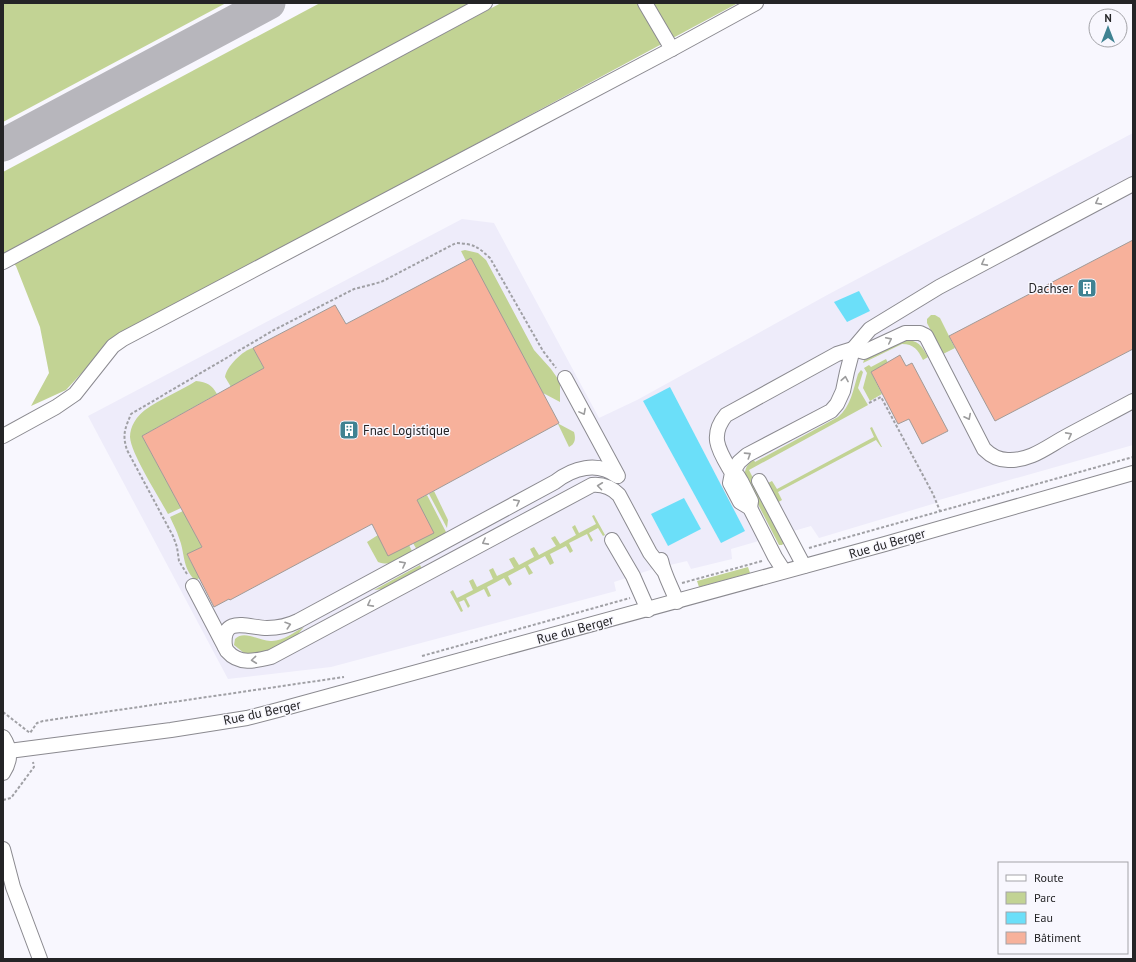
<svg xmlns="http://www.w3.org/2000/svg" width="1136" height="962" viewBox="0 0 1136 962" font-family="'PT Sans',sans-serif">
  <style>
    .built { fill: #eeecfa }
    .green { fill: #c2d394 }
    .water { fill: #6bdff9 }
    .lines { fill: none; stroke-linecap: round; stroke-linejoin: round }
    .taxiway { stroke: #b7b6bc; stroke-width: 33 }
    .building { fill: #f7b19b; stroke: #a19b98 }
    .minor-casing { stroke: #8b8a90; stroke-width: 16 }
    .path { stroke: #a0a0a5; stroke-width: 2; stroke-dasharray: 3 2; stroke-linecap: butt }
    .minor { stroke: #fff; stroke-width: 14 }
    .oneway { stroke: #9c9c9d }
    .labels { text-anchor: middle; stroke-width: 3; stroke-linejoin: round; paint-order: stroke }
    .poi-label { font-size: 13px; fill: #242426; stroke: #f8f7fe; text-anchor: end }
    .street-label { font-size: 13px; fill: #242426; stroke: #f8f7fe }
  </style>
  <rect width="100%" height="100%" fill="#f8f7fe"/>
  <polygon class="built" points="1133,133 1133,445 939,500 936,503 819,538 811,526 731,549 732,559 691,569 687,561 653,569 614,582 616,591 331,667 228,679 88,416 462,219 494,223 599,418 637,400 829,294"/>
  <g class="green">
    <polygon points="3,3 226,3 3,122"/>
    <polygon points="320,3 477,3 3,257 3,172"/>
    <polygon points="501,3 738,3 112,340 66,390 31,406 49,373 40,327 16,266 13,263"/>
    <polygon points="465,250 478,253 486,260 534,350 551,369 558,379 560,384 560,402 543,393 466,261 461,251"/>
    <polygon points="931,315 935,315 940,318 955,348 943,354 927,323 927,319"/>
    <path d="M 901,340 C 917,339 921,344 928,357 L 923,360 C 918,350 914,344 902,344 L 863,363 L 864,360 Z"/>
    <path d="M 253,348 L 264,368 L 231,387 L 225,377 C 226,367 243,350 253,348 Z"/>
    <polygon points="886,359 888,363 871,372 882,394 870,401 863,388 867,373 864,368 869,365 871,367"/>
    <path d="M 861,370 L 863,372 L 858,388 L 868,405 L 749,470 L 753,478 L 751,479 L 784,543 L 782,545 L 779,545 L 745,479 C 744,471 746,464 754,460 L 755,462 L 838,417 C 851,406 853,390 858,374 Z"/>
    <path d="M 196,381 C 207,382 212,385 217,394 L 142,436 L 181,508 L 168,514 C 159,497 131,454 130,437 C 130,426 137,416 145,410 C 160,399 180,391 196,381 Z"/>
    <path d="M 558,424 L 559,424 L 574,432 C 576,439 575,444 569,447 Z"/>
    <polygon points="872,427 882,447 881,447 876,440 778,492 782,500 777,503 766,484 772,481 777,489 874,437 870,428"/>
    <polygon points="434,491 448,520 447,528 429,494"/>
    <polygon points="427,495 446,532 441,537 417,550 413,543 417,500"/>
    <path d="M 183,511 L 202,547 L 187,555 L 200,578 L 195,580 C 182,568 185,552 179,538 C 177,531 173,524 170,517 Z"/>
    <polygon points="594,515 605,535 603,536 598,528 589,533 593,540 591,542 587,534 569,543 573,551 570,553 566,546 550,554 554,563 550,565 545,556 528,565 533,573 529,575 525,567 508,576 512,584 509,586 504,578 487,587 491,596 488,597 484,589 466,598 470,606 468,608 464,600 459,602 463,611 461,612 450,592 453,590 457,598 473,590 469,581 473,579 477,587 493,579 489,570 493,568 497,576 514,568 509,559 514,557 519,565 534,557 530,549 534,547 539,555 556,546 551,538 555,536 560,544 576,535 572,527 575,525 579,533 596,524 592,516"/>
    <path d="M 378,535 L 409,545 L 413,553 C 402,559 392,567 378,562 L 367,542 Z"/>
    <polygon points="420,565 423,571 391,588 374,590"/>
    <polygon points="748,567 750,573 699,587 697,581"/>
    <path d="M 304,627 L 293,640 L 273,651 L 251,654 L 244,653 L 234,645 L 235,639 C 245,629 259,642 272,641 C 283,641 294,632 304,627 Z"/>
  </g>
  <g class="water">
    <polygon points="859,291 870,311 847,322 834,302"/>
    <polygon points="670,387 745,531 721,543 643,401"/>
    <polygon points="684,498 701,529 668,546 651,514"/>
  </g>
  <g class="lines">
    <polyline class="taxiway" points="3,145 269,3"/>
  </g>
  <g class="building">
    <polygon points="1133,240 1133,349 995,421 949,336"/>
    <polygon points="471,258 559,423 417,500 434,533 388,556 372,524 230,600 229,599 214,607 187,554 202,547 142,436 264,368 253,348 335,305 346,324"/>
    <polygon points="900,355 906,366 912,363 948,431 922,444 909,419 898,424 871,372"/>
  </g>
  <g class="lines">
    <g class="minor-casing">
      <g id="minor">
        <polyline points="645,3 672,49"/>
        <polyline points="3,262 485,3"/>
        <polyline points="565,378 618,476"/>
        <polyline points="3,436 56,407 75,394 113,346 123,339 672,49 756,3"/>
        <polyline points="759,481 804,566"/>
        <polyline points="750,508 751,501 741,481 738,476 732,473 739,462 747,455 831,411 837,404 843,391 847,372 853,349 870,329 939,287 1133,184"/>
        <polyline points="612,540 633,576 648,610"/>
        <path d="M 661,560 C 664,575 672,588 677,602"/>
        <path d="M 784,571 L 775,557 L 750,508 L 740,502 L 730,483 L 732,473 C 720,452 708,437 726,415 L 837,354 L 853,349 L 864,352 L 905,333 L 920,333 L 926,336 L 984,449 C 990,455 999,460 1008,460 C 1031,461 1048,446 1067,436 C 1089,424 1111,413 1133,401"/>
        <path d="M 193,586 L 227,651 C 239,665 255,661 271,657 L 592,485 C 603,484 611,487 619,495 L 650,553 L 663,570"/>
        <path d="M 225,647 C 221,614 249,628 267,628 C 278,628 288,626 298,621 L 555,482 C 573,468 597,461 617,476"/>
        <path d="M 3,737 C 11,749 11,761 3,773"/>
        <polyline points="9,751 171,730 247,718 278,710 885,544 1133,473"/>
        <polyline points="3,849 13,887 40,959"/>
      </g>
    </g>
    <g class="path">
      <polyline points="869,403 881,397 933,494 940,511"/>
      <polyline points="809,548 1133,457"/>
      <path d="M 187,574 L 179,561 L 177,547 L 173,536 L 127,450 C 122,434 125,429 131,414 L 274,330 L 354,289 L 381,282 L 456,243 C 474,244 477,246 490,258 L 543,351 L 556,368"/>
      <polyline points="682,583 762,561"/>
      <polyline points="422,656 630,598"/>
      <polyline points="3,712 30,733 37,723 43,721 344,677"/>
      <polyline points="3,800 11,798 34,767 33,762"/>
    </g>
    <use href="#minor" class="minor"/>
  </g>
  <defs><path id="oneway-chevron" d="M-2-3.5L2.5 0L-2 3.5" fill="none" stroke-width="1.6" stroke-linecap="round" stroke-linejoin="round"/></defs>
  <g class="oneway">
    <use href="#oneway-chevron" transform="translate(1098 202) rotate(152)"/>
    <use href="#oneway-chevron" transform="translate(984 263) rotate(152)"/>
    <use href="#oneway-chevron" transform="translate(889 340) rotate(-26)"/>
    <use href="#oneway-chevron" transform="translate(845 379) rotate(-80)"/>
    <use href="#oneway-chevron" transform="translate(583 412) rotate(62)"/>
    <use href="#oneway-chevron" transform="translate(968 417) rotate(63)"/>
    <use href="#oneway-chevron" transform="translate(1069 435) rotate(-28)"/>
    <use href="#oneway-chevron" transform="translate(748 455) rotate(-33)"/>
    <use href="#oneway-chevron" transform="translate(600 486) rotate(-173)"/>
    <use href="#oneway-chevron" transform="translate(517 502) rotate(-28)"/>
    <use href="#oneway-chevron" transform="translate(485 542) rotate(152)"/>
    <use href="#oneway-chevron" transform="translate(403 564) rotate(-28)"/>
    <use href="#oneway-chevron" transform="translate(370 604) rotate(152)"/>
    <use href="#oneway-chevron" transform="translate(288 625) rotate(-18)"/>
    <use href="#oneway-chevron" transform="translate(254 660) rotate(174)"/>
  </g>
  <defs>
    <g id="building-square" transform="scale(1)"><rect x="-9" y="-9" width="18" height="18" rx="4" fill="#3f8292" stroke="#f8f7fe"/><path d="M-4-6H4V6H1V3H-1V6H-4ZM-2.5-4.3h1.7v1.8h-1.7ZM.8-4.3h1.7v1.8H.8ZM-2.5-1h1.7V.8h-1.7ZM.8-1h1.7V.8H.8Z" fill="#fff"/></g>
  </defs>
  <g fill-rule="evenodd">
    <use href="#building-square" x="1087" y="288"/>
    <use href="#building-square" x="349" y="430"/>
  </g>
  <g class="labels">
    <g class="poi-label">
      <text x="1073" y="293">Dachser</text>
      <text x="363" y="435" text-anchor="start">Fnac Logistique</text>
    </g>
    <g class="street-label">
      <text transform="translate(887 543) rotate(-16)" y="5">Rue du Berger</text>
      <text transform="translate(575 629) rotate(-15)" y="5">Rue du Berger</text>
      <text transform="translate(262 712) rotate(-12)" y="5">Rue du Berger</text>
    </g>
  </g>
  <rect width="1136" height="962" fill="none" stroke="#242426" stroke-width="8"/>
  <rect x="998" y="862" width="130" height="92" fill="#f8f7fe" stroke="#a3a3a8"/>
  <rect x="1006" y="875" width="20" height="6" fill="#ffffff" stroke="#a3a3a8"/>
  <text x="1034" y="882" font-size="12" fill="#242426">Route</text>
  <rect x="1006" y="892" width="20" height="12" fill="#c2d394" stroke="#a3a3a8"/>
  <text x="1034" y="902" font-size="12" fill="#242426">Parc</text>
  <rect x="1006" y="912" width="20" height="12" fill="#6bdff9" stroke="#a3a3a8"/>
  <text x="1034" y="922" font-size="12" fill="#242426">Eau</text>
  <rect x="1006" y="932" width="20" height="12" fill="#f7b19b" stroke="#a3a3a8"/>
  <text x="1034" y="942" font-size="12" fill="#242426">Bâtiment</text>
  <g transform="translate(1108 28)"><circle r="19" fill="#f8f7fe" stroke="#a3a3a8"/>
  <path d="M0-3L7 15L0 10L-7 15Z" fill="#3f8292"/>
  <text y="-6" font-size="11" font-weight="bold" text-anchor="middle" fill="#242426">N</text>
  </g>
</svg>
